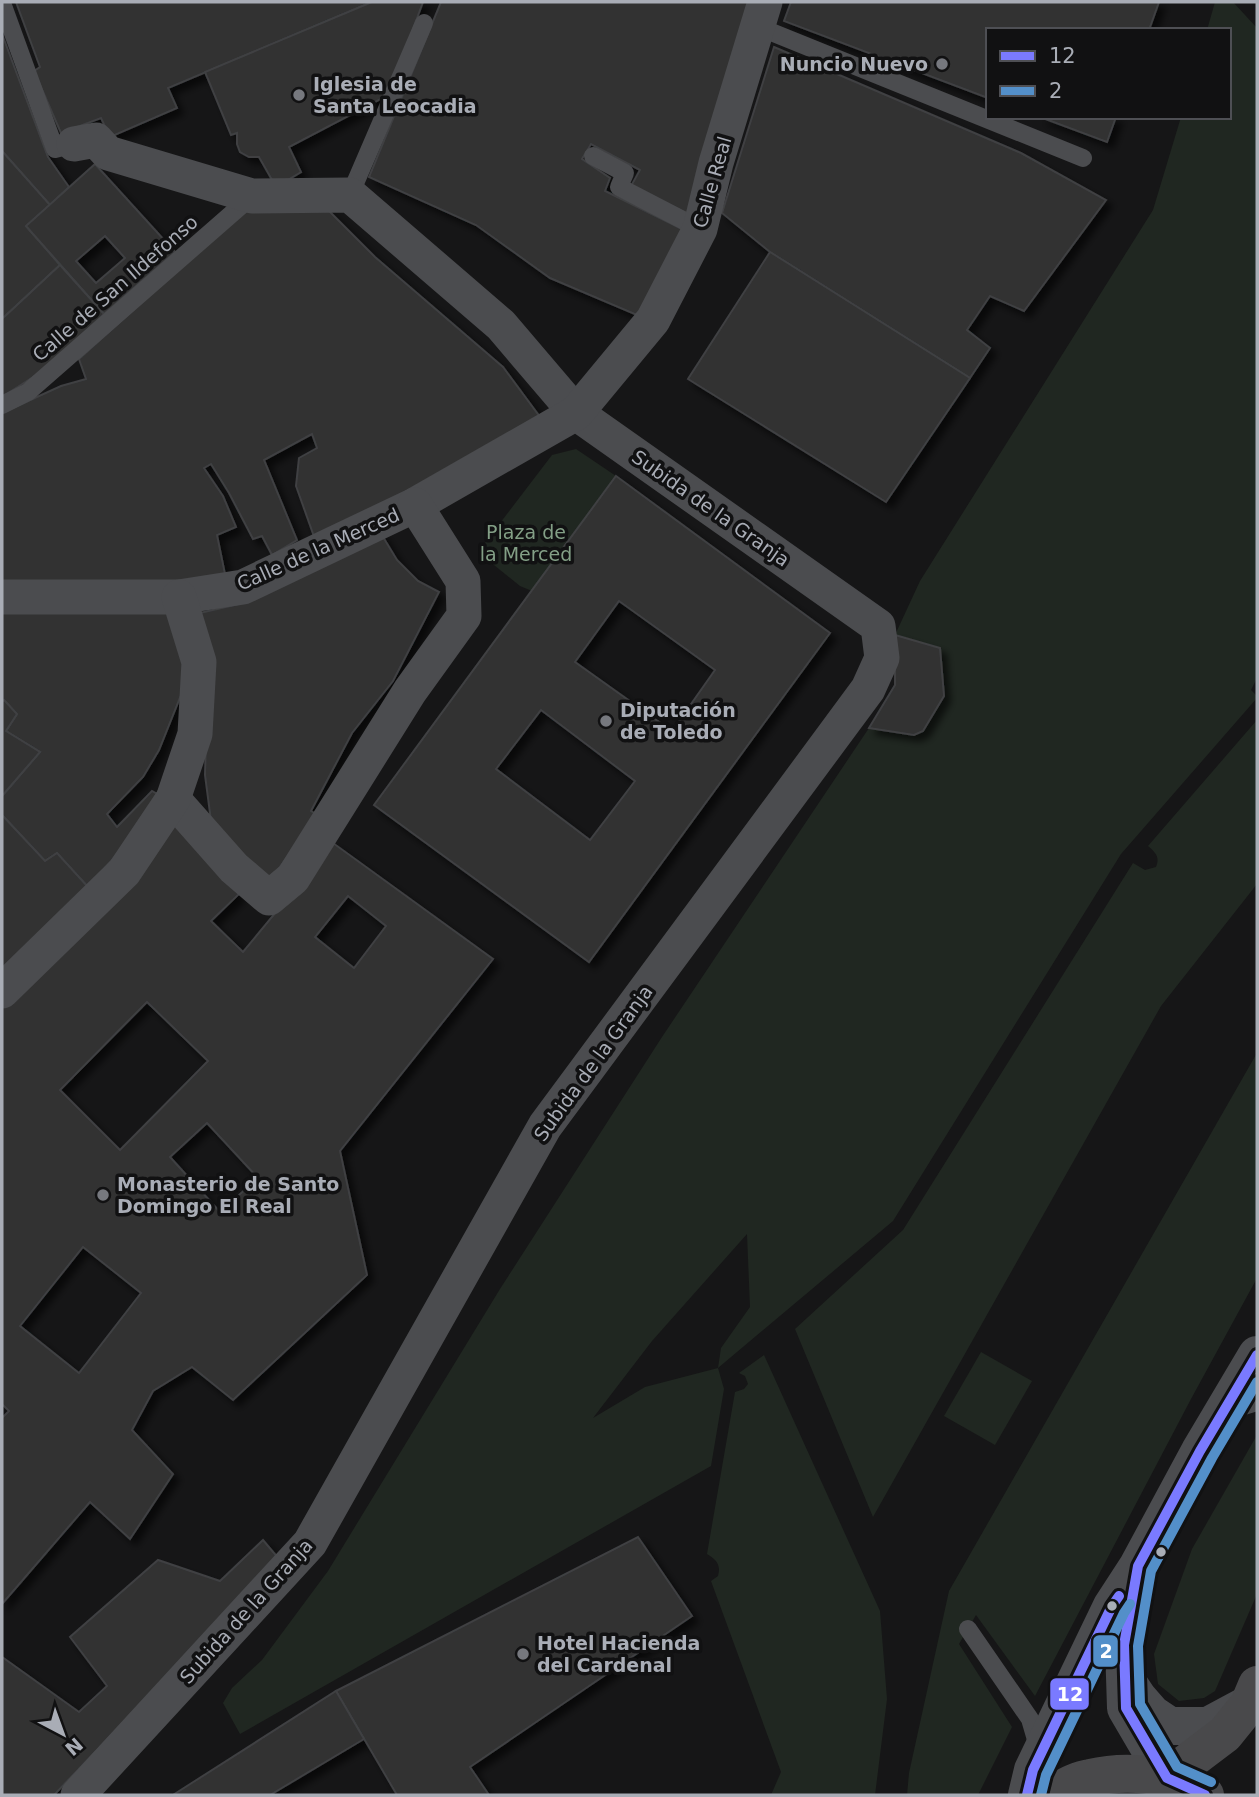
<svg xmlns="http://www.w3.org/2000/svg" width="1259" height="1797" viewBox="0 0 1259 1797" font-family="'DejaVu Sans',sans-serif">
  <style>
    .green { fill: #202721; fill-rule: evenodd }
    .building { fill: #313132; stroke: #3f4043; stroke-width: 2; fill-rule: evenodd; filter: url(#shadow) }
    .lines { fill: none; stroke-linecap: round; stroke-linejoin: round }
    .service { stroke: #4b4c4f; stroke-width: 18 }
    .minor { stroke: #4b4c4f; stroke-width: 35 }
    .tertiary { stroke: #4b4c4f; stroke-width: 38 }
    .primary { stroke: #49494b; stroke-width: 38 }
    .bus-1-casing { stroke: #111112; stroke-width: 16 }
    .bus-2-casing { stroke: #111112; stroke-width: 16 }
    .bus-1 { stroke: #7a7aff; stroke-width: 10 }
    .bus-2 { stroke: #538fc9; stroke-width: 10 }
    .poi-dot { fill: #76787e; stroke: #111112; stroke-width: 2.5 }
    .bus-dot { fill: #a9adb6; stroke: #111112; stroke-width: 2.5 }
    .labels { text-anchor: middle; stroke-width: 7; stroke-linejoin: round; paint-order: stroke }
    .poi-label { font-size: 19px; font-weight: bold; fill: #a9adb6; stroke: #111112; text-anchor: start }
    .street-label { font-size: 19px; fill: #a9adb6; stroke: #111112 }
    .park-label { font-size: 19px; fill: #839f86; stroke: #111112 }
    .line-badge { stroke: #111112; stroke-width: 2.5 }
    .badge-label { font-size: 19px; text-anchor: middle; font-weight: bold; fill: #fff }
  </style>
  <defs>
    <filter id="shadow"><feDropShadow dx="6" dy="6" stdDeviation="3.5" flood-color="#0009"/></filter>
  </defs>
  <rect width="100%" height="100%" fill="#161617"/>
  <g class="green">
    <path d="M 1215,2 L 1233,2 L 1257,28 L 1257,678 L 1251,690 L 1257,696 L 1257,698 L 1121,854 L 893,1221 L 718,1368 L 724,1389 L 711,1466 L 240,1734 L 223,1703 L 232,1688 L 262,1660 L 328,1571 L 500,1289 L 662,1037 L 869,728 L 914,735 L 895,635 L 920,581 L 1153,210 L 1181,117 L 1229,117 L 1229,30 L 1207,30 ZM 747,1234 L 750,1307 L 721,1348 L 718,1368 L 645,1387 L 593,1418 L 652,1341 Z"/>
    <polygon points="576,449 616,476 532,591 520,586 478,552 552,455"/>
    <path d="M 1257,720 L 1257,884 L 1161,1006 L 873,1517 L 795,1329 L 903,1230 L 1133,863 L 1145,870 L 1156,867 C 1160,857 1156,853 1148,846 Z"/>
    <polygon points="1257,1053 1257,1278 1191,1399 1035,1696 976,1615 959,1644 1012,1727 978,1795 907,1795 909,1773 949,1591"/>
    <polygon points="981,1352 1032,1381 995,1445 944,1416"/>
    <path d="M 764,1355 L 880,1611 L 887,1699 L 875,1795 L 771,1795 L 781,1772 L 711,1581 L 718,1576 C 721,1565 717,1560 707,1554 L 735,1392 L 744,1389 L 748,1384 L 745,1376 L 739,1373 Z"/>
    <polygon points="1257,1435 1257,1594 1215,1691 1204,1698 1179,1701 1158,1684 1154,1654 1192,1549"/>
  </g>
  <g class="building">
    <polygon points="16,2 372,2 168,88 177,108 110,137 101,118 61,133 34,71 40,67"/>
    <polygon points="372,2 423,2 390,91 379,100 289,147 301,172 276,187 259,157 249,157 240,152 237,144 237,133 231,135 205,72"/>
    <polygon points="441,2 750,2 688,214 631,186 640,170 591,144 582,159 610,178 605,191 686,231 637,315 550,278 476,225 369,177"/>
    <polygon points="791,2 1159,2 1149,30 988,30 988,98 784,21"/>
    <polygon points="2,34 48,157 69,187 50,205 2,151"/>
    <polygon points="774,47 1021,153 1106,200 1024,311 990,296 967,330 990,348 970,378 770,252 722,213"/>
    <polygon points="1040,117 1116,117 1107,142"/>
    <polygon points="2,151 50,205 26,226 60,265 2,319"/>
    <path d="M 95,164 L 175,252 L 104,314 L 26,226 ZM 105,236 L 125,258 L 96,283 L 76,261 Z"/>
    <polygon points="255,200 321,203 375,257 503,367 540,417 316,542 296,486 299,458 317,448 312,434 264,460 297,540 272,555 262,536 253,539 229,493 211,464 204,468 223,496 236,527 217,535 226,579 2,590 2,413 61,386 86,379 79,359"/>
    <polygon points="770,252 970,378 886,502 688,379"/>
    <polygon points="60,265 104,314 44,370 2,397 2,319"/>
    <path d="M 616,476 L 830,633 L 589,962 L 374,805 ZM 619,601 L 715,670 L 672,731 L 575,662 ZM 541,710 L 635,781 L 590,840 L 496,769 Z"/>
    <polygon points="380,532 397,560 418,581 439,592 393,681 352,733 311,811 317,815 267,885 213,836 205,775 208,669 191,615 239,604"/>
    <polygon points="162,600 193,665 159,750 143,777 107,814 117,827 152,791 166,799 88,887 57,853 45,861 2,815 2,796 40,752 6,731 17,714 4,700 2,702 2,604"/>
    <polygon points="895,635 940,648 944,696 923,731 914,735 869,728 895,685"/>
    <polygon points="4,700 17,714 6,731 40,752 2,796 2,702"/>
    <path d="M 176,808 L 239,894 L 211,921 L 243,952 L 333,843 L 493,959 L 340,1151 L 367,1275 L 233,1400 L 192,1367 L 153,1391 L 132,1430 L 173,1474 L 130,1539 L 90,1502 L 2,1604 L 2,1418 L 9,1411 L 2,1404 L 2,1004 ZM 348,896 L 386,926 L 354,968 L 315,937 ZM 147,1002 L 208,1061 L 120,1150 L 60,1090 ZM 207,1123 L 258,1178 L 220,1212 L 170,1157 ZM 83,1247 L 141,1293 L 79,1373 L 20,1326 Z"/>
    <polygon points="2,815 45,861 57,853 88,887 2,977"/>
    <polygon points="638,1537 692,1616 470,1767 489,1795 397,1795 336,1691"/>
    <polygon points="263,1540 279,1559 54,1795 2,1795 2,1657 79,1712 107,1686 70,1637 158,1560 220,1581"/>
    <polygon points="336,1691 364,1739 270,1795 173,1795"/>
  </g>
  <g class="lines">
    <g class="service">
      <polyline points="2,3 55,149 74,144"/>
      <polyline points="759,27 1083,158"/>
      <polyline points="593,156 625,173 619,187 700,229"/>
      <polyline points="350,195 424,23"/>
      <polyline points="2,405 28,392 252,196"/>
      <polyline points="1228,1411 1257,1402"/>
      <polyline points="968,1629 1030,1719 1037,1743 1036,1749"/>
    </g>
    <g class="minor">
      <polyline points="74,144 96,140 108,153 252,196 350,195 501,325 576,413 878,626 882,658 868,689 545,1126 310,1543 78,1795"/>
      <polyline points="2,597 179,597 243,587 415,505 576,413 653,320 700,229 716,163 765,2"/>
      <polyline points="173,799 234,868 269,898 293,878 410,691 464,616 463,581 415,505"/>
      <polyline points="2,991 124,872 173,799 195,734 199,662 179,597"/>
    </g>
    <g class="tertiary">
      <polyline points="1134,1592 1124,1645 1126,1708 1167,1778"/>
      <polyline points="1130,1686 1138,1698 1152,1714 1170,1726 1208,1726 1249,1704"/>
      <polyline points="1027,1795 1033,1770 1112,1606 1138,1566 1200,1451 1257,1355"/>
    </g>
    <g class="primary">
      <polyline points="1167,1778 1225,1734 1249,1704 1257,1685"/>
      <path d="M 1050,1795 C 1062,1789 1076,1780 1090,1778 C 1129,1769 1170,1774 1205,1795"/>
    </g>
    <g class="bus-1-casing">
      <g id="bus-1">
        <polyline points="1027,1795 1033,1770 1112,1606 1119,1596"/>
        <polyline points="1205,1795 1167,1778 1126,1708 1124,1645 1138,1566 1200,1451 1257,1355"/>
      </g>
    </g>
    <g class="bus-2-casing">
      <g id="bus-2">
        <polyline points="1211,1782 1177,1767 1140,1704 1138,1646 1151,1571 1212,1458 1257,1382"/>
        <polyline points="1041,1795 1046,1775 1124,1613 1130,1604"/>
      </g>
    </g>
    <use href="#bus-1" class="bus-1"/>
    <use href="#bus-2" class="bus-2"/>
  </g>
  <g class="poi-dot">
    <circle cx="942" cy="64" r="7"/>
    <circle cx="299" cy="95" r="7"/>
    <circle cx="606" cy="721" r="7"/>
    <circle cx="103" cy="1195" r="7"/>
    <circle cx="523" cy="1654" r="7"/>
  </g>
  <g class="bus-dot">
    <circle cx="1161" cy="1552" r="6"/>
    <circle cx="1112" cy="1606" r="6"/>
  </g>
  <g class="labels">
    <g class="poi-label">
      <text x="928" y="71" text-anchor="end">Nuncio Nuevo</text>
      <text x="313" y="91">Iglesia de<tspan x="313" dy="22">Santa Leocadia</tspan></text>
      <text x="620" y="717">Diputación<tspan x="620" dy="22">de Toledo</tspan></text>
      <text x="117" y="1191">Monasterio de Santo<tspan x="117" dy="22">Domingo El Real</tspan></text>
      <text x="537" y="1650">Hotel Hacienda<tspan x="537" dy="22">del Cardenal</tspan></text>
    </g>
    <g class="street-label">
      <text transform="translate(712 182) rotate(-74)" y="7">Calle Real</text>
      <text transform="translate(115 288) rotate(-41)" y="7">Calle de San Ildefonso</text>
      <text transform="translate(711 508) rotate(35)" y="7">Subida de la Granja</text>
      <text transform="translate(318 549) rotate(-24)" y="7">Calle de la Merced</text>
      <text transform="translate(593 1063) rotate(-54)" y="7">Subida de la Granja</text>
      <text transform="translate(246 1611) rotate(-48)" y="7">Subida de la Granja</text>
    </g>
    <g class="park-label">
      <text x="526" y="539">Plaza de<tspan x="526" dy="22">la Merced</tspan></text>
    </g>
  </g>
  <g class="line-badge">
    <rect x="1092" y="1634" width="27" height="34" rx="7" fill="#538fc9"/>
    <rect x="1049" y="1677" width="41" height="34" rx="7" fill="#7a7aff"/>
  </g>
  <g class="badge-label">
    <text x="1106" y="1658">2</text>
    <text x="1070" y="1701">12</text>
  </g>
  <rect width="1259" height="1797" fill="none" stroke="#a9adb6" stroke-width="7"/>
  <rect x="986" y="28" width="245" height="91" fill="#111112" stroke="#4e4f54" stroke-width="2"/>
  <rect x="1000" y="51" width="35" height="10" fill="#7a7aff" stroke="#4e4f54" stroke-width="2"/>
  <text x="1049" y="63" font-size="21" fill="#a9adb6">12</text>
  <rect x="1000" y="86" width="35" height="10" fill="#538fc9" stroke="#4e4f54" stroke-width="2"/>
  <text x="1049" y="98" font-size="21" fill="#a9adb6">2</text>
  <g transform="translate(63 1734) rotate(139)" stroke="#111112" stroke-width="5" paint-order="stroke">
  <path d="M0-5L12 26L0 18L-12 26Z" fill="#a9adb6"/>
  <text y="-10" font-size="19" font-weight="bold" text-anchor="middle" fill="#a9adb6">N</text>
  </g>
</svg>
